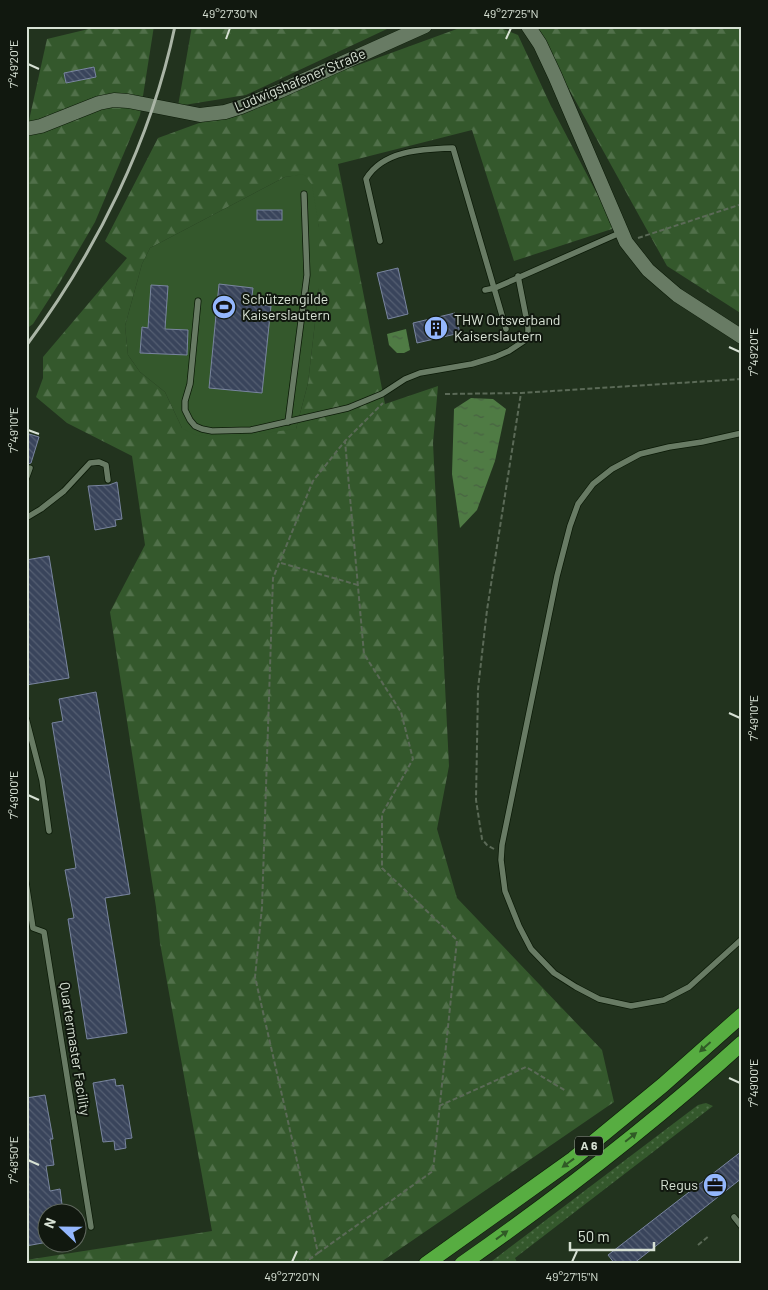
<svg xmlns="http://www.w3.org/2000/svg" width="768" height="1290" viewBox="0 0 768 1290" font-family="Barlow,sans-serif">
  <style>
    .grass { fill: url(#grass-dots) }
    .forest { fill: url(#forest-firs); fill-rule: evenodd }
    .park { fill: #34582c }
    .water { fill: url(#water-ripples) }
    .building { fill: url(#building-back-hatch); stroke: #79859f }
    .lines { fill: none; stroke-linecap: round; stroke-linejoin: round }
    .service-casing { stroke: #0b1a07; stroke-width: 7 }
    .tertiary-casing { stroke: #0b1a07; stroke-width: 15 }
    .motorway-casing { stroke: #0b1a07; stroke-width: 16 }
    .path { stroke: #5b6a57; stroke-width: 2; stroke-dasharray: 5 2.5; stroke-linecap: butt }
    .service { stroke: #687b64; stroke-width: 5.5 }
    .tertiary { stroke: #687b64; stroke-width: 14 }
    .motorway { stroke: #57ad41; stroke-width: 15 }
    .rail { stroke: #aab5a6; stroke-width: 3 }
    .oneway { fill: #305b26 }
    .ticks { fill: none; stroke: #d7e1d4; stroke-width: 2 }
    .labels { text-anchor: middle; stroke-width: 4; stroke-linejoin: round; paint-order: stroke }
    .shield { fill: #11180f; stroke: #9ca599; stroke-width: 1 }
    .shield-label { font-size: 12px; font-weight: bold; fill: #d7e1d4 }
    .street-label { font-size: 14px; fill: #d7e1d4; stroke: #11180f }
    .poi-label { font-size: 14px; fill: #d7e1d4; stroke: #11180f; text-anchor: start }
    .neatline { fill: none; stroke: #d7e1d4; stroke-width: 2 }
    .ticks-label { font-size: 12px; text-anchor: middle; fill: #d7e1d4 }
  </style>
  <defs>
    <pattern id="grass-dots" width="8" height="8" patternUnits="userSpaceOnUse" patternTransform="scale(1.25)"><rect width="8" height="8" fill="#34582c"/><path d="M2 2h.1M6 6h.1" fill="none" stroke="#51704a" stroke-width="1.8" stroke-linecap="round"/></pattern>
    <pattern id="forest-firs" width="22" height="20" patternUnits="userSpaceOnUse" patternTransform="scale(1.25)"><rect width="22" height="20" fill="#34582c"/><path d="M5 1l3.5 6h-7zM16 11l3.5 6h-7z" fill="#51704a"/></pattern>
    <pattern id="water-ripples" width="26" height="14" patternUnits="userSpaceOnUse" patternTransform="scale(1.25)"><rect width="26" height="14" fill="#4f7b44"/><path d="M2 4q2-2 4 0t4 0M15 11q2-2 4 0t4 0" fill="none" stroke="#486242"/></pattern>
    <pattern id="building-back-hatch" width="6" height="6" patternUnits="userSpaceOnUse" patternTransform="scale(1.25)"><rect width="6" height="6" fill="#39445b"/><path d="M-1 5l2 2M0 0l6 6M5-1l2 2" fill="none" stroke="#555f72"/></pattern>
  </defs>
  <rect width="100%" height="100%" fill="#22331e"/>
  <polygon class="grass" points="706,1103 713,1106 515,1258 518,1264 488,1264 698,1105"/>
  <g class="forest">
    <polygon points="101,26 154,26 140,115 95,222 60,282 33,324 26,329 26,134 47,39"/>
    <polygon points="192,26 398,26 387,29 246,95 178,106"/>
    <path d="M 465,26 L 496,26 L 518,35 L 551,106 L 615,228 L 514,261 L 472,130 L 338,164 L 385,404 L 438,386 L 433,443 L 449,766 L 437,829 L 457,898 L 602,1050 L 614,1102 L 378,1264 L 26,1264 L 26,1260 L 212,1231 L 160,943 L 156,907 L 110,612 L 145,545 L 132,456 L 67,423 L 36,397 L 43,378 L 43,357 L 127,258 L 105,241 L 158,138 ZM 304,175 L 319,227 L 319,288 L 308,383 L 296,429 L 182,428 L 165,392 L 140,372 L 128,355 L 125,326 L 142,264 L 150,248 L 285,177 Z"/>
    <polygon points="534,26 742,26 742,314 667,266"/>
  </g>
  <polygon class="park" points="304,174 312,185 319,227 319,288 308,383 296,429 248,435 197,436 182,428 165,392 140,372 128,355 125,326 142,264 150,248 285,177"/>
  <g class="water">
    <polygon points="406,329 410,350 404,353 397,353 389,345 387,334"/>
    <polygon points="471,398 493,399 506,409 495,461 477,510 460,528 452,474 454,409"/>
  </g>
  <g class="building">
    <polygon points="94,67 96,77 66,83 64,73"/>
    <rect x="257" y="210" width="25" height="10"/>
    <polygon points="398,268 408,314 388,319 377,273"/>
    <polygon points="219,284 253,288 251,304 271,306 262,393 209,388"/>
    <polygon points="151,285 168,286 165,329 188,330 187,355 140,353 142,327 148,328"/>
    <polygon points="455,313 460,333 417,343 413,323"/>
    <polygon points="26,433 39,437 31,463 26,465"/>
    <polygon points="117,482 122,519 115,520 116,526 95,530 88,486 109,485"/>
    <polygon points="49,556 69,678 26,685 26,560"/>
    <polygon points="96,692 130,894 105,898 127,1033 87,1039 68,919 74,918 65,870 76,868 52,723 63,721 59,699"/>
    <polygon points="115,1079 116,1086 123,1085 132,1138 125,1139 126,1148 115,1150 114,1141 103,1142 93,1083"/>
    <polygon points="45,1095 53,1139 50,1139 54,1165 46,1166 50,1191 60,1189 63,1212 48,1212 48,1242 26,1246 26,1098"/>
    <polygon points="742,1151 742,1178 633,1264 615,1264 608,1255"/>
  </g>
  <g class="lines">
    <g class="service-casing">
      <g id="service">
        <path d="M 380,241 L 366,179 C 383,150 423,149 453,148 L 506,329"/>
        <polyline points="485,290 495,288 622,232"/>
        <polyline points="198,301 190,384 185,401 185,410 190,420 195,426 202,429 212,431 251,430 348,408 382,394 405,379 420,373 472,364 495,357 509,351 524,341 528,335 528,327 518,276"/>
        <polyline points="288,422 307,275 304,194"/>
        <polyline points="742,433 702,442 669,447 640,454 612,469 593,484 578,504 570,526 557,576 502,845 501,860 505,891 519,926 531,949 554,973 576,987 599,999 631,1006 664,1000 689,987 742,939"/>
        <polyline points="26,479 30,468"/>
        <polyline points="26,518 41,509 64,491 90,463 99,462 106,465 108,480"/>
        <polyline points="26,718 42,780 49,831"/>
        <polyline points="26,883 33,928 44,932 91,1227"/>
        <polyline points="734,1217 742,1227"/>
      </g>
    </g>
    <g class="tertiary-casing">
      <g id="tertiary">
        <polyline points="528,26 540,44 555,76 626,242 648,270 663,283 677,295 742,337"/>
        <polyline points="26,129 41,126 99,103 114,100 128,101 200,115 225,112 241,107 280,91 425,26"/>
      </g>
    </g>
    <g class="motorway-casing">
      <g id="motorway">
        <polyline points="426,1264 573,1159 663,1085 742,1015"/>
        <path d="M 462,1264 C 559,1196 654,1123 742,1043"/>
      </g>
    </g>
    <g class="path">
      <polyline points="638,238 742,204"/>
      <polyline points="445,394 521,393 742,379"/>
      <polyline points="281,563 358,585"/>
      <polyline points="494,849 487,845 482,839 476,800 478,689 487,610 521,393"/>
      <polyline points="439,1106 526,1067 566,1091"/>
      <polyline points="698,1245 709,1236"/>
      <polyline points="318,1253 433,1171 457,940 382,868 382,814 413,759 401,712 364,654 345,441"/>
      <polyline points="303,1264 318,1253 255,977 262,907 273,578 313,481 345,441 383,403"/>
    </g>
    <use href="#service" class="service"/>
    <use href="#tertiary" class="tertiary"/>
    <use href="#motorway" class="motorway"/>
    <path class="rail" d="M 26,346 C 96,252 151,141 175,26"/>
  </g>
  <defs><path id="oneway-solid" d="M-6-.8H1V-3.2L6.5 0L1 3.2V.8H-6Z" transform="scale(1.25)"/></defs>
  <g class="oneway">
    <use href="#oneway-solid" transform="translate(705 1047) rotate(138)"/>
    <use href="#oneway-solid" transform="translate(631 1137) rotate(-39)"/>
    <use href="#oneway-solid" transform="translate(568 1163) rotate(144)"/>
    <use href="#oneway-solid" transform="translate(502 1235) rotate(-36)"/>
  </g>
  <path class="ticks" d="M 226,39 L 230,28M 506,39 L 511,28M 28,64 L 39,69M 729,347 L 740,352M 28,430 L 39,434M 729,713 L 740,718M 28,795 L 39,800M 729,1078 L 740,1083M 28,1160 L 39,1165M 292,1262 L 297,1251M 572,1262 L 577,1251"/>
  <defs>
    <g id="stadium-disc" transform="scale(1.25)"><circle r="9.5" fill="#94b7fd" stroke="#11180f"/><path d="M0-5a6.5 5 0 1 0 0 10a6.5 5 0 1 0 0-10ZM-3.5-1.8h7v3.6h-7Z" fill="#111"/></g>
    <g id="building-disc" transform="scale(1.25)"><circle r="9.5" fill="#94b7fd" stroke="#11180f"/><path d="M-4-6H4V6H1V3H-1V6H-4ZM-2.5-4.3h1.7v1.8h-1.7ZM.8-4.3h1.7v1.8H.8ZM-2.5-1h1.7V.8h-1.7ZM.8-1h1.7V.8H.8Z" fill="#111"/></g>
    <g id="office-disc" transform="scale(1.25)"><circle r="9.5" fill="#94b7fd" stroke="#11180f"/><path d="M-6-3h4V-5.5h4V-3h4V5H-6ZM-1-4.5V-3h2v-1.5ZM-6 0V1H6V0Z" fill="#111"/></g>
  </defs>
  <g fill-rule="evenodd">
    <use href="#stadium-disc" x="224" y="307"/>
    <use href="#building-disc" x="436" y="328"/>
    <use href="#office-disc" x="715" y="1185"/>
  </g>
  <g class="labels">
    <rect class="shield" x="575" y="1136.5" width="28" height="19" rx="4"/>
    <g class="shield-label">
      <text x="589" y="1150">A 6</text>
    </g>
    <g class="street-label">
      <text transform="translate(300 80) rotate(-23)" y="5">Ludwigshafener Straße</text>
      <text transform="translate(75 1049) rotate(81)" y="5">Quartermaster Facility</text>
    </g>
    <g class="poi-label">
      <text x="242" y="304">Schützengilde<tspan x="242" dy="16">Kaiserslautern</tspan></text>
      <text x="454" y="325">THW Ortsverband<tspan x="454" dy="16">Kaiserslautern</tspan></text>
      <text x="698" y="1190" text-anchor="end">Regus</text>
    </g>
  </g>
  <rect width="768" height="1290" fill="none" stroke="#11180f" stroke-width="55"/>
  <g transform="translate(62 1228) rotate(292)"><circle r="24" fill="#11180f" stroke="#60685e"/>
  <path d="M0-4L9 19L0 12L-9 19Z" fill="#94b7fd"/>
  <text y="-8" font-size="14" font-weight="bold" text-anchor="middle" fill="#d7e1d4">N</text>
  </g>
  <path d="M570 1242v8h84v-8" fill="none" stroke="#d7e1d4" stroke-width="2.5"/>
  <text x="578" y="1242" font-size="15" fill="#d7e1d4" stroke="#11180f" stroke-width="4" paint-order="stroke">50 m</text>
  <rect x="28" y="28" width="712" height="1234" class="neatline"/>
  <g class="ticks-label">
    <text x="230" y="18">49°27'30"N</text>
    <text x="511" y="18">49°27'25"N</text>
    <text transform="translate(14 64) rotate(-90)" y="4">7°49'20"E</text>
    <text transform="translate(754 352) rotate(-90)" y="4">7°49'20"E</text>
    <text transform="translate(14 430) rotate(-90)" y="4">7°49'10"E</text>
    <text transform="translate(754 718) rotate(-90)" y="4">7°49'10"E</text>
    <text transform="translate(14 795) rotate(-90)" y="4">7°49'00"E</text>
    <text transform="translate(754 1083) rotate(-90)" y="4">7°49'00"E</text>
    <text transform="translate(14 1160) rotate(-90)" y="4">7°48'50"E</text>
    <text x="292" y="1281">49°27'20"N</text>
    <text x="572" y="1281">49°27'15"N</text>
  </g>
</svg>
